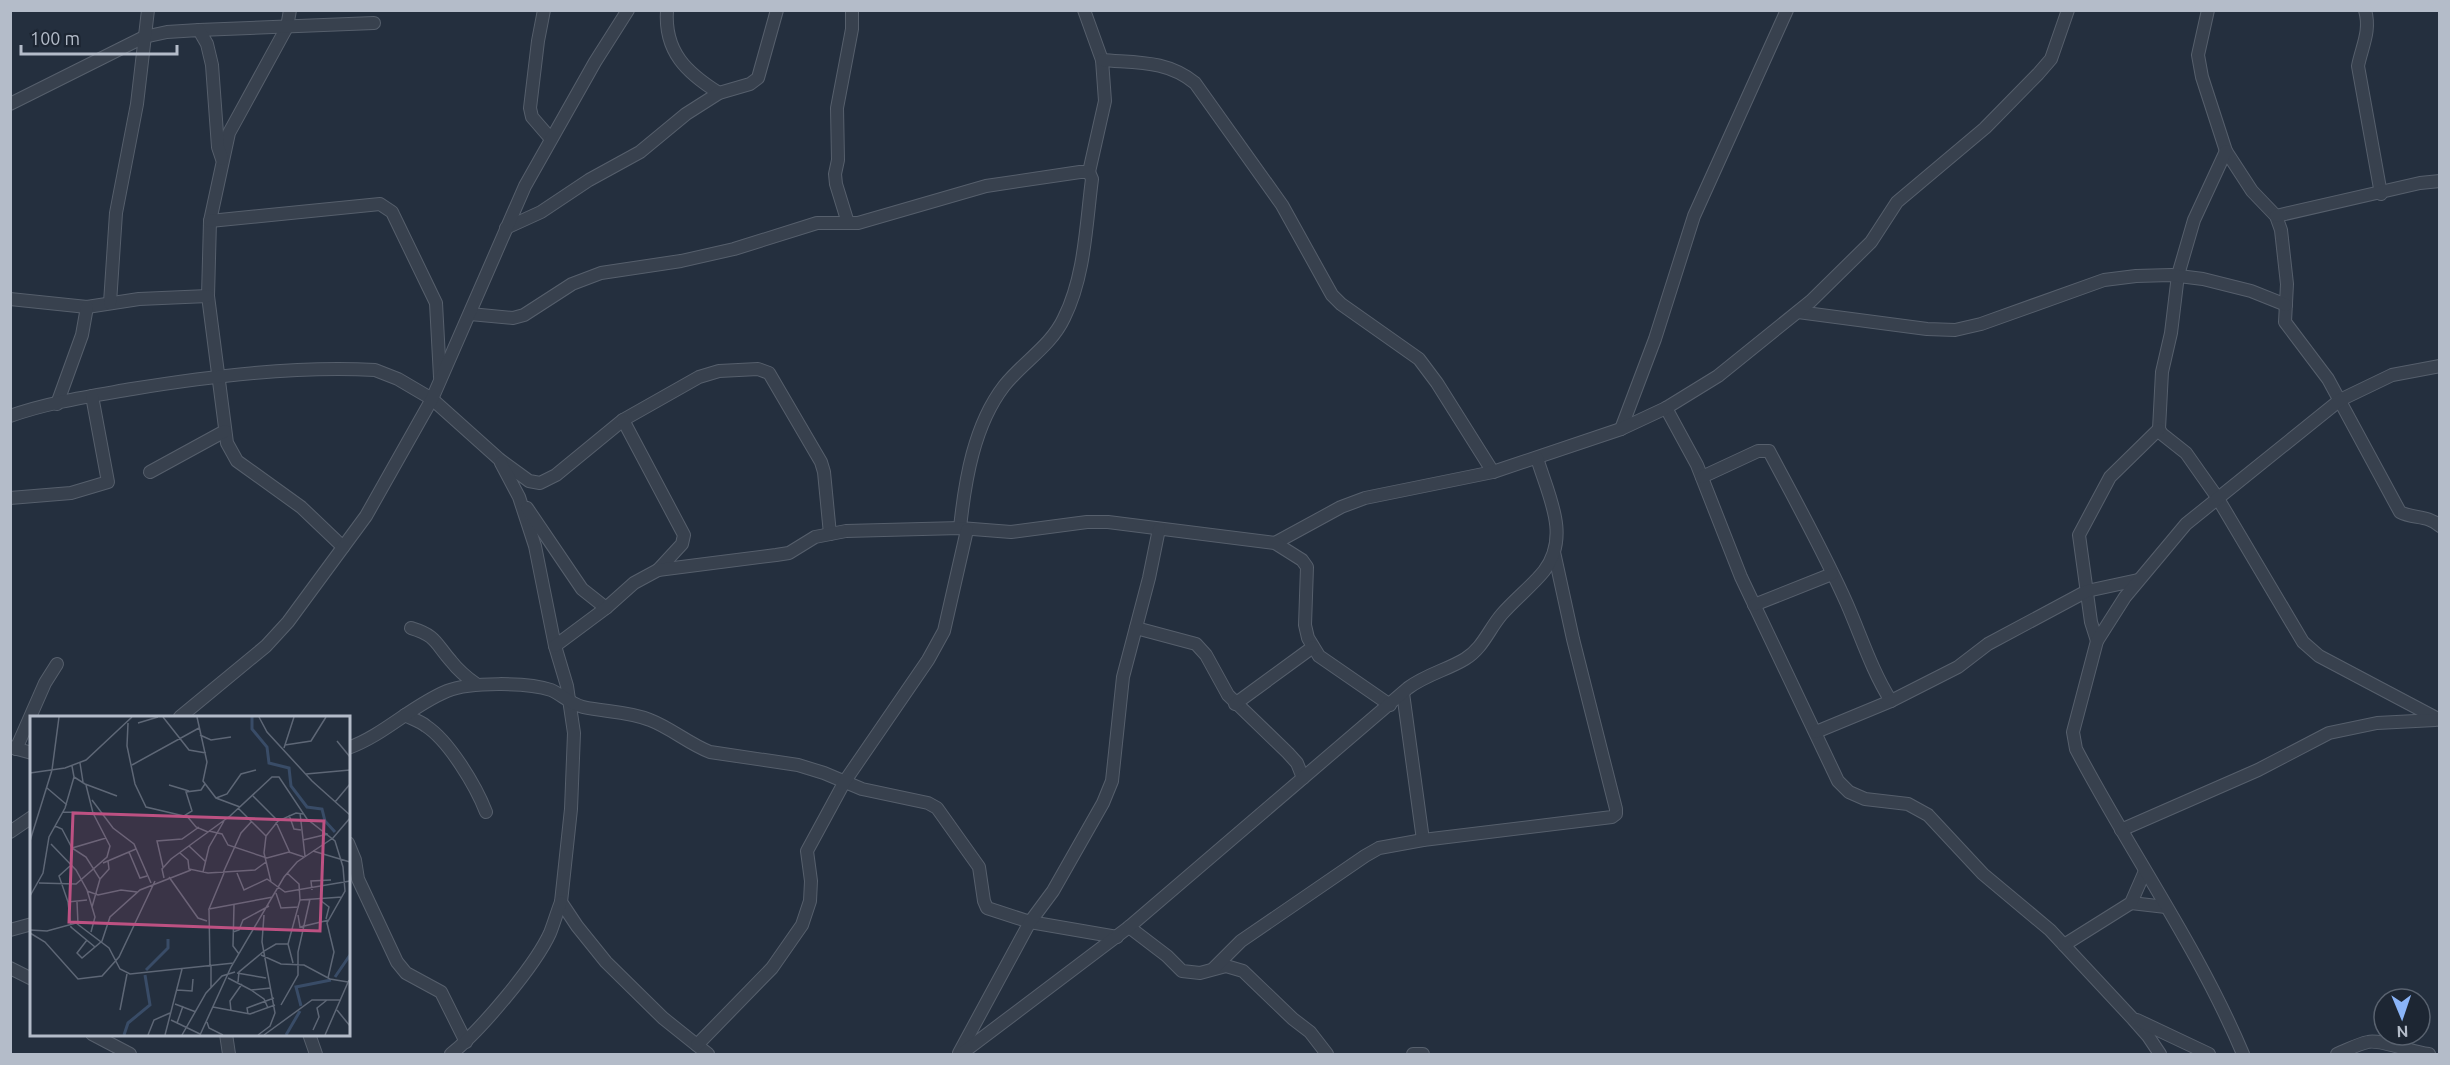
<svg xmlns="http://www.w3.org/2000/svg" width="2450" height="1065" viewBox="0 0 2450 1065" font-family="Ubuntu,sans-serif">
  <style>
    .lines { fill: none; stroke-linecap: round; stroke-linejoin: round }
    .minor-casing { stroke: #565f6c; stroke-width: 14 }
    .minor { stroke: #38414e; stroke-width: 12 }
    .inset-river { fill: none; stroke: #394c67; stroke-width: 3 }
    .inset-road { fill: none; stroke: #5e6776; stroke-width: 1.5 }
    .view { fill: #bd5182; fill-opacity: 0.15; stroke: #bd5182; stroke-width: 3 }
    .inset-edge { fill: none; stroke: #b4bcc9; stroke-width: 3 }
  </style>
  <rect width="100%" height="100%" fill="#242f3e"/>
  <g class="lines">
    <g class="minor-casing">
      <g id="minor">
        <polyline points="290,10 287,27 229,133 210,221 208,296 227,443 237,461 301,507 343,547"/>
        <polyline points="544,10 538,41 530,108 532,117 551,139"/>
        <path d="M 667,10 C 664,52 687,73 719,93"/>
        <polyline points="1084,10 1102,60 1105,101 1089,172"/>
        <path d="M 2208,10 L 2198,55 L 2202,77 L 2226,151 L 2252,191 L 2276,216 L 2281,230 L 2287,284 L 2285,322 L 2328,379 L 2400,512 C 2413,519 2428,515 2440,526"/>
        <path d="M 2365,10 C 2371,31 2362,46 2358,66 L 2381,194"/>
        <polyline points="199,30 374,23"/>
        <path d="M 1102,60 C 1137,63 1167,60 1195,83 L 1282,205 L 1332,295 L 1341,304 L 1419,359 L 1437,383 L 1493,472"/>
        <polyline points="10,104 144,37 167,32 199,30 207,44 212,65 218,147 222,159"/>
        <polyline points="2226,151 2194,220 2178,275 2171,333 2162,372 2159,429 2162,434 2186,453 2217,497 2303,642 2319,656 2440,720"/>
        <polyline points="2276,216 2420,183 2440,181"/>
        <polyline points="210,221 380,204 392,212 436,303 440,377"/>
        <polyline points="848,223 836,184 835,174 838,160 837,108 852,29 852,10"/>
        <polyline points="506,228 541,212 589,180 640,152 686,114 719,93 750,84 758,78 777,10"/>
        <polyline points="10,299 87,307 139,299 208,296"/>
        <polyline points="110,303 116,213 137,104 148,10"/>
        <polyline points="1798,312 1927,329 1955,330 1981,324 2104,280 2136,276 2171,275 2203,279 2251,291 2286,305"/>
        <path d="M 470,314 L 513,318 L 524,315 L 572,284 L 601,273 L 681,261 L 734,249 L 817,223 L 858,223 L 986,186 L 1080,172 L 1089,172 L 1092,179 C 1086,225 1085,276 1064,318 C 1051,346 1023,362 1004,386 C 974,425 965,480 960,528"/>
        <polyline points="57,404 82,335 87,307"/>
        <polyline points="1666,408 1697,465 1741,577 1838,781 1849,792 1865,799 1908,804 1928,815 1983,874 2050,930 2133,1019 2148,1036 2160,1054"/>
        <path d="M 10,416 C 49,402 92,396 132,389 C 212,376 294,366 375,370 L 398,379 L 432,399 L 499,459 L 529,481 L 540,483 L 556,475 L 623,420 L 699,377 L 719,371 L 758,369 L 769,373 L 821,462 L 824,472 L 830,534"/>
        <polyline points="623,420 684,535 682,544 658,570"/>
        <polyline points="1621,429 1655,339 1694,216 1787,10"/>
        <polyline points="501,463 519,497 535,546 555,646 567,686 574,733 571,809 561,902 577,926 606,962 663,1018 708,1054"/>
        <polyline points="150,472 225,431"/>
        <path d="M 1702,477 L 1758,451 L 1769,451 C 1796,502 1824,552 1847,604 C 1861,636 1872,671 1891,701"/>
        <polyline points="10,498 71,493 108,482 92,396"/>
        <polyline points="527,508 582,589 606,608"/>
        <polyline points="1275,543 1341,507 1365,498 1493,472 1621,429 1666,408 1718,376 1811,301 1871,242 1897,202 1985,128 2038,74 2051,59 2068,10"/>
        <polyline points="1754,605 1832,574"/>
        <path d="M 411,628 C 437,636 435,643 451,661 C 458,670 466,677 476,684"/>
        <polyline points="1136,628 1196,644 1206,655 1228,695 1288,753 1297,763 1303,778"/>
        <polyline points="2097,641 2091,622 2079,535 2110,477 2159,429"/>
        <polyline points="555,646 606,608 634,583 658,570 776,555 789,553 815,537 846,531 960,528 1011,532 1087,522 1108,522 1275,543 1302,560 1307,567 1305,625 1308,638 1319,656 1390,705"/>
        <polyline points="1403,693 1423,840"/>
        <polyline points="1235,704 1313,647"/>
        <path d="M 405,715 C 412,719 420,721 426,726 C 449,741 476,786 486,812"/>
        <polyline points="180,717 266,646 288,622 366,516 432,399 525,186 595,62 628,10"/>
        <polyline points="1816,732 1891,701 1958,667 1988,644 2087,591 2138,580"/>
        <polyline points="10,747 32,753"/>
        <path d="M 348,748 C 384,735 411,706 447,691 C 469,682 528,682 551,690 C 562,695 571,704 583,707 C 605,712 628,711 650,720 C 671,728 689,744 710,752 L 798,765 L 824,773 L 862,789 L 928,803 L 937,808 L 979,867 L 984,901 L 987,908 L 1030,922 L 1117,937"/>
        <polyline points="16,749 45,683 57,664"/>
        <polyline points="2121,830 2258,770 2329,733 2377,723 2435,720"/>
        <polyline points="10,832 32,817"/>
        <polyline points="348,843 355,860 358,879 397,962 406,973 441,992 466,1042"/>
        <polyline points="2131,903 2166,907"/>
        <polyline points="1129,927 1167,956 1182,971 1200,973 1226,966 1243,971 1293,1019 1310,1032 1327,1054"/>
        <polyline points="10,930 32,924"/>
        <polyline points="2064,945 2131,903 2145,871"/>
        <polyline points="10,968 32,979"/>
        <polyline points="1214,968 1241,941 1365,856 1379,848 1423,840 1612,817 1616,814 1616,809 1573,639 1554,552"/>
        <polyline points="2137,1020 2209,1054"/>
        <polyline points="92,1034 130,1054"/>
        <polyline points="226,1034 229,1054"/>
        <polyline points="309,1034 316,1054"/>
        <polyline points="697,1045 772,968 802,925 810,901 811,881 807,851 845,781 928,660 944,631 967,530"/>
        <polyline points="959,1053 1030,922 1053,891 1103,803 1112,781 1123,677 1149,578 1159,529"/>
        <path d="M 451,1054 C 480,1031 535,966 550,933 C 554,923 557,912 561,902"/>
        <path d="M 961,1054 L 1129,927 L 1408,688 C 1427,674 1447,670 1465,659 C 1483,648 1489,629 1502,614 C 1515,599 1532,586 1544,571 C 1571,536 1548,495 1537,458"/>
        <polyline points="1413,1054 1423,1054"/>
        <path d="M 2243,1054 C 2198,947 2130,852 2076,749 L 2073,732 L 2097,641 L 2125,597 L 2186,524 L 2340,400 L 2392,375 L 2440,366"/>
        <path d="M 2337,1054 C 2347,1050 2358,1044 2368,1042 C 2381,1039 2413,1053 2429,1054"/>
      </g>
    </g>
    <use href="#minor" class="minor"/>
  </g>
  <g transform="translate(30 716)">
    <rect width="320" height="320" fill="#242f3e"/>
    <path class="inset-river" d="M 222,1 L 222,13 L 237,31 L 239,47 L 259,52 L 261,70 L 277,91 L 292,93 L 295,105 L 305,116M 116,254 L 138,232 L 138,223M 305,261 L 320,239M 271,290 L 266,271 L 301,264M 94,319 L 98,307 L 120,289 L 115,259M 256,319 L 270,295"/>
    <path class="inset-road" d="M 133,1 L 159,34 L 176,37M 167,1 L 177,46 L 173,65 L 186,82 L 210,91M 229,1 L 237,16 L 282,65 L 320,99M 98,7 L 97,30 L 105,68 L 116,91 L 154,100 L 162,95 L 156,76 L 171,74 L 175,68M 108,7 L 128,1M 170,19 L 181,24 L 201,21M 307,25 L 320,41M 255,29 L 281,25 L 296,1M 254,32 L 264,1M 50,47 L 53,66M 102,49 L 169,12M 42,50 L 44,61 L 55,68 L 87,80M 0,57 L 35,52 L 56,44 L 102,1M 276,58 L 320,54M 139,69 L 159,75M 17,72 L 37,89M 223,80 L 248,105M 186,82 L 197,78 L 211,58 L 226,54M 62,84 L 83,112 L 104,128 L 121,167M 305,86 L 320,68M 208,92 L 236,120 L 234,137 L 241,166M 33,96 L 65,97M 270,97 L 275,140M 156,99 L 166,111 L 178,116M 259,99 L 264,113 L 271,114M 246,106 L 260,137M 25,110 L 32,113 L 42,132 L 76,122M 179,115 L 192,118 L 198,129 L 237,142 L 259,136 L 274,141M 236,120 L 248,105 L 266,97 L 273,98M 273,124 L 298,118M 0,125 L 22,54 L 29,1M 21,128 L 46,154 L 57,174 L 65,201 L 61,216M 159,130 L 176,146M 42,132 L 56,141 L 70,163 L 62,191M 283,135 L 320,146M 99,136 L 110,162 L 117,160M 150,137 L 158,144 L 159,153 L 178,157 L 225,154 L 236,146M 73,147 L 106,133M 40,150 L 29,160 L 38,186 L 57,184M 133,151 L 127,125 L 152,123 L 169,111M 173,156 L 179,131 L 194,105M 193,157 L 211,117 L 222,105M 194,157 L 179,193 L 243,181M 207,157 L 214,174 L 237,163 L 255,176 L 320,165M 257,157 L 269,168 L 270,184 L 258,228 L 263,247M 139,161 L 168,202 L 177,205M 134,162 L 132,153 L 141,143 L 200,100 L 242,61 L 249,61 L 277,103 L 305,125 L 313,151 L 315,175 L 297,207 L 304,236 L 298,262M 70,163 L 79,153 L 78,145M 9,167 L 46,168 L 77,141 L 80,130 L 63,97 L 56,69M 282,174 L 281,165 L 301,164M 57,175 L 68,179 L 91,174 L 107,176M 246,177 L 251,192 L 269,191M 0,180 L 13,157 L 19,121 L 35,92 L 44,61M 270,184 L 312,181M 290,184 L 299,191 L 296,203M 38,186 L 41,211 L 65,231M 47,186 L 48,208M 204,189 L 203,230 L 209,238M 179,193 L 180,250M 268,199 L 270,211 L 299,204M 0,214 L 17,215 L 46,207 L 79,232 L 90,253 L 100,258 L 204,247M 203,216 L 209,214 L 213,204 L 239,190M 0,217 L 15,226 L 48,263 L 72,260 L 89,241 L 125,165M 57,224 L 47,237 L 52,242 L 72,225 L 80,201 L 110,174 L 161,154M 231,239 L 251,248 L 274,249 L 300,263 L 318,266M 207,257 L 236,262M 198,262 L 221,274 L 241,272M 208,266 L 209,256 L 234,235 L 246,228 L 258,228M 181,272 L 181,250M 147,274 L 162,275 L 163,263M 221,274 L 234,283 L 238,292M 145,288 L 166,296M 251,289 L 268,259 L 268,236 L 280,183M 183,291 L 220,298 L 245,289M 90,294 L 97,258M 307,294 L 320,310M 201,295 L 200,285 L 212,268M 218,298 L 217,292 L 244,282M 141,304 L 170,318M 177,306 L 179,312 L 193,319M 147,307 L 153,290M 283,314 L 289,301 L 287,292 L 297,284M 118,319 L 124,304 L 140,297M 135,319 L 152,253M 152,319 L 176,277 L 192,260 L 205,256M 170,319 L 201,251 L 254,161 L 267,146 L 303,122 L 320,102M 228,319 L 240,310 L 245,297 L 232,226 L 234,199M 234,319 L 282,284 L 311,284M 295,319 L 319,264"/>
    <path class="view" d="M 43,97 L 294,105 L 290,215 L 39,206 Z"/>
    <rect width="320" height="320" class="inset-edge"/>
  </g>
  <rect width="2450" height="1065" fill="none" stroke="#b4bcc9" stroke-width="24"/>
  <g transform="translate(2402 1017) rotate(178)"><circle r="28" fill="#1d2633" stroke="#59626f" stroke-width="1.5"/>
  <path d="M0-4.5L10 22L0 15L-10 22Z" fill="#8ab4f8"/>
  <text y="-9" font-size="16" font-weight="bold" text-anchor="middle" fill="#b4bcc9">N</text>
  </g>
  <path d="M21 45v9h156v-9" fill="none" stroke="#b4bcc9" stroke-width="3"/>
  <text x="30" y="45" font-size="18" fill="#b4bcc9" stroke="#1d2633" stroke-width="4.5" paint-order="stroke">100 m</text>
</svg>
